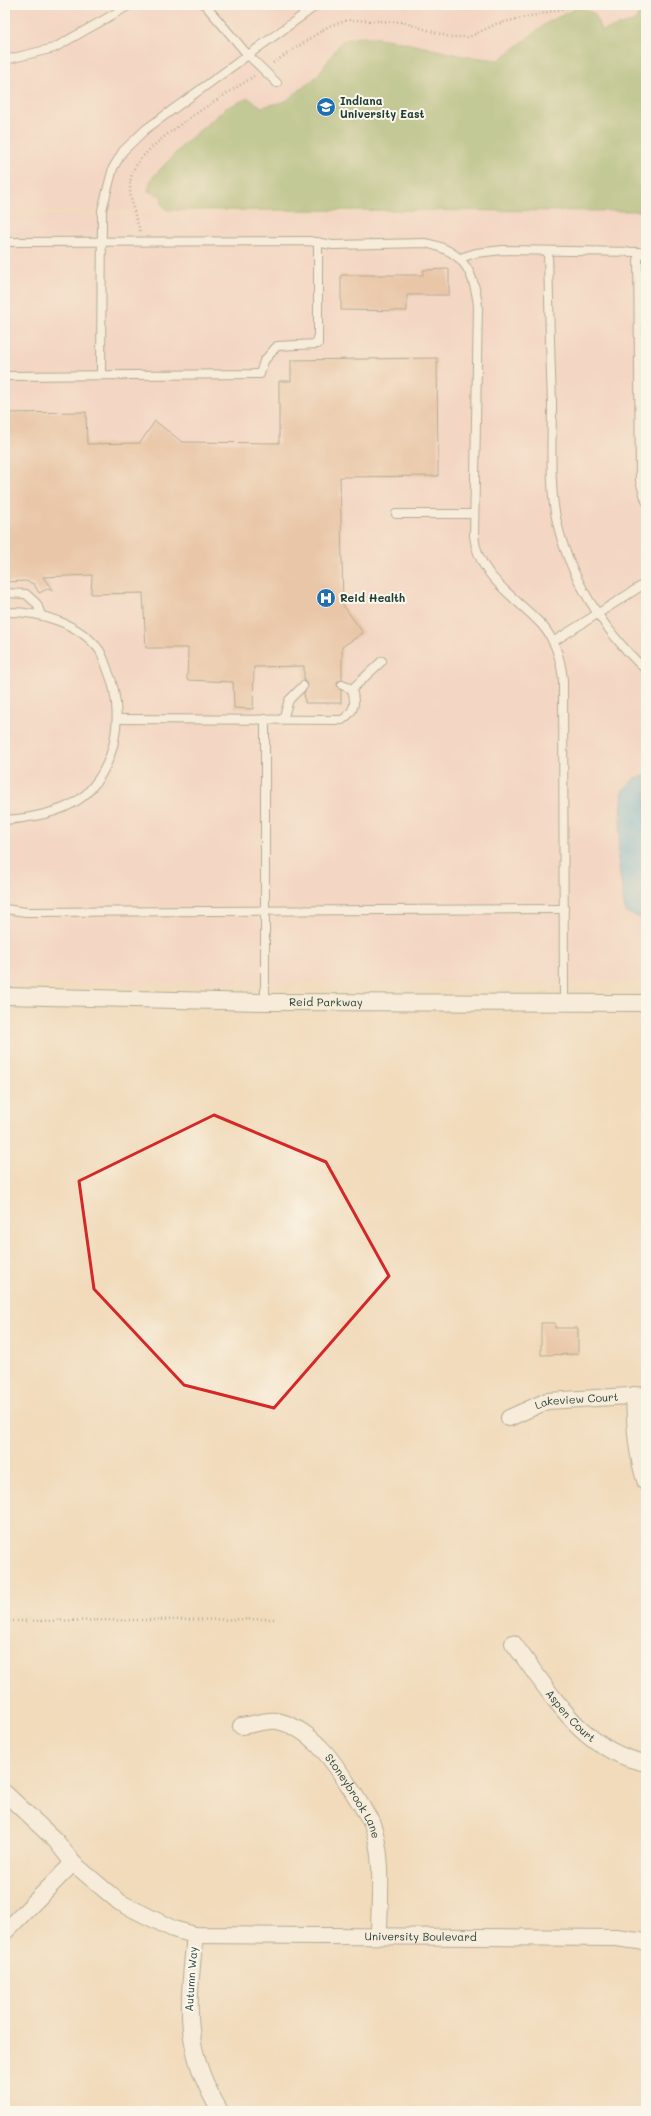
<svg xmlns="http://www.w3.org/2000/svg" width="651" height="2116" viewBox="0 0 651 2116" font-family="Mali,sans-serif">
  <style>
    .built { fill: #f7d0cc }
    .forest { fill: #8db368; stroke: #56784e }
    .water { fill: #6fbfea; stroke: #477e8f }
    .building { fill: #e1ad90 }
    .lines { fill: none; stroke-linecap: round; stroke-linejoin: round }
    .lane-casing { stroke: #687463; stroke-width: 10 }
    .street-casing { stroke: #687463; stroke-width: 18 }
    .path { stroke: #687463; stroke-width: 2.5; stroke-dasharray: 1 3; stroke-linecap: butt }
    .lane { stroke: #fff; stroke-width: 8 }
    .street { stroke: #fff; stroke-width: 16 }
    .marked { fill: none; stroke: #d62828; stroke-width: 3; stroke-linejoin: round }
    .labels { text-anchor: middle; stroke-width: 4; stroke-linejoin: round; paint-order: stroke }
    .poi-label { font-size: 11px; font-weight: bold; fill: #1f3d34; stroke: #fbf7ec; text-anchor: start }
    .street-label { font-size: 11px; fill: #1f3d34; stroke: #fbf7ec }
  </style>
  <rect width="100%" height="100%" fill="#fbf7ec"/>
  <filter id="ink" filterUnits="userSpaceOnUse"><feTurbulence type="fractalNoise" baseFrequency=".025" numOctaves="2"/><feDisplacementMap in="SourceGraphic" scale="8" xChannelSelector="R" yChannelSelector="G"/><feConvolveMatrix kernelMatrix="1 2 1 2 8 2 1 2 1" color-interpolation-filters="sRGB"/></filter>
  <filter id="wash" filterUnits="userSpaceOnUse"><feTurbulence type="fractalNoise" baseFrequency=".012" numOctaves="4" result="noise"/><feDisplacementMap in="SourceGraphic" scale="16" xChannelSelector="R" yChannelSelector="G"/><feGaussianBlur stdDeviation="0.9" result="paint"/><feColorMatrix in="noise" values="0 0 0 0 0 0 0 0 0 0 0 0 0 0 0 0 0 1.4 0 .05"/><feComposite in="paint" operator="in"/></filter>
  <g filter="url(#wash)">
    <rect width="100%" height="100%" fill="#f1dbbb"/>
    <polygon class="built" points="5,5 646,5 646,982 5,984 5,215 640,211 5,211"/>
    <polygon class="forest" points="644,5 646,5 646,211 167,210 162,204 161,196 148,191 151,179 187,141 226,108 248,98 262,107 286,101 317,76 342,41 363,36 393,40 463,56 499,60 548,22 579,7 595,14 601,31 635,21"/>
    <polygon class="water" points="646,776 646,920 625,912 618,858 623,790 635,778"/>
    <g id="blocks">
      <g class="building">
        <polygon points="449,269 449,295 407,295 407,311 341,310 341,275 423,275 423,270"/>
        <polygon points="437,358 438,476 340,477 343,605 363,633 342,647 342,680 338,681 337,685 341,691 341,703 305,703 304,692 308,685 304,681 304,666 254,667 253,709 234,708 233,682 187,680 188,648 146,648 143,593 91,594 92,575 43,577 53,591 47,589 39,593 34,584 26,581 5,582 5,413 86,412 87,444 140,443 155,421 182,442 279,443 279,381 291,381 291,360"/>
        <polygon points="541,1323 555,1323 555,1328 578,1328 578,1354 541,1355"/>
      </g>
    </g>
  </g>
  <g filter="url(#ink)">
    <use href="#blocks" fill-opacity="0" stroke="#687463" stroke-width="1"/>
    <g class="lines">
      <g class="lane-casing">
        <g id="lane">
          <polyline points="205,5 248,55 277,83"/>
          <polyline points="5,60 54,48 130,5"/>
          <path d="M 5,242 L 309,241 L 333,245 L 425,243 C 462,250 474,270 478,306 L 474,536 C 478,577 516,597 541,624 C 556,640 561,660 563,680 L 564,1004"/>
          <path d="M 548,251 C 549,301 550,352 552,403 C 552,434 550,466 553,497 C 559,561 599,627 646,670"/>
          <polyline points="638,252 640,481 646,501"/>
          <polyline points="460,258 476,253 503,250 638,252 646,254"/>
          <polyline points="101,375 102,210 113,168 123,151 146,129 317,5"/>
          <polyline points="5,376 260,374 264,361 277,346 318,344 318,242"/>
          <polyline points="396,514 474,514"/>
          <polyline points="5,593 26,594 37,604 41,615"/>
          <path d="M 5,612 C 38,611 80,623 100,651 C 103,656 105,663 107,668 C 124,709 119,760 87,793 C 68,812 31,818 5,820"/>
          <polyline points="553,642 646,583"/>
          <polyline points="352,689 382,661"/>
          <path d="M 117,719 L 342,720 C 355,711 356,704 352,689 L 342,685"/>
          <polyline points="283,719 289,700 303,686"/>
          <polyline points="5,909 26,912 564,909"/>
          <polyline points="265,1002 265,719"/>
        </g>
      </g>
      <g class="street-casing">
        <g id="street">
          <path id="s1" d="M 5,996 L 265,1002 L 646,1003"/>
          <path d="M 634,1395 C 635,1426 636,1454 646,1483"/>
          <path id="s2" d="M 509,1418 L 547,1401 L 646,1395"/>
          <path id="s3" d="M 513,1643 C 551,1692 581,1751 646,1763"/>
          <path id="s4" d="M 241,1726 C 252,1725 267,1719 277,1721 C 322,1730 348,1786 371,1821 C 385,1856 379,1899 379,1936"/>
          <path id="s5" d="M 5,1793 L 56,1841 L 73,1863 L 119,1902 L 173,1929 L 195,1935 L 616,1938 L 646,1942"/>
          <polyline points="5,1932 73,1863"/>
          <path d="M 195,1935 C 188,2005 182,2048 220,2111"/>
        </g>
      </g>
      <g class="path">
        <polyline points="273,63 329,26 349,20 402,22 450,37 469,37 496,24 566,8 572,5"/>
        <path d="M 140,231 C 135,215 126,192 132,174 C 141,143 225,96 254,76"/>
        <polyline points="5,1621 277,1619"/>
      </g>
      <use href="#lane" class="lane"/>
      <use href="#street" class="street"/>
    </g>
  </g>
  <path d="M0 0H651V2116H0ZM 214,1115 L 326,1162 L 389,1276 L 274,1408 L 184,1385 L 94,1289 L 79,1181 Z" fill="#f1dbbb" fill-opacity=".55" fill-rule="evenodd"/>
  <path class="marked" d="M 214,1115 L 326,1162 L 389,1276 L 274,1408 L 184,1385 L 94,1289 L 79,1181 Z"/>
  <defs>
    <g id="university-disc" transform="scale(1)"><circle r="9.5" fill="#1f6fb2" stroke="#fbf7ec"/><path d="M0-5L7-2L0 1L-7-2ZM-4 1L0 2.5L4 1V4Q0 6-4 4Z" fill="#fff"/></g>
    <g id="hospital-disc" transform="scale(1)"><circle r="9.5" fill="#1f6fb2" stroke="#fbf7ec"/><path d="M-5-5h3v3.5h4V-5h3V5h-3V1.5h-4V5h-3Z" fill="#fff"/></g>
  </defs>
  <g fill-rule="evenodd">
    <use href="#university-disc" x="326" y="107"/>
    <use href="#hospital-disc" x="326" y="598"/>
  </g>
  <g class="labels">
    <g class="poi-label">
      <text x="340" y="105">Indiana<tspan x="340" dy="13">University East</tspan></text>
      <text x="340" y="602">Reid Health</text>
    </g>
    <g class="street-label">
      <text dy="4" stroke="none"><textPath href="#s1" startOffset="321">Reid Parkway</textPath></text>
      <text dy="4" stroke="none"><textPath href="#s2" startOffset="71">Lakeview Court</textPath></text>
      <text dy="4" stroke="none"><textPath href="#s3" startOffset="93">Aspen Court</textPath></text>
      <text dy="4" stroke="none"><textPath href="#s4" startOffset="147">Stoneybrook Lane</textPath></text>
      <text dy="4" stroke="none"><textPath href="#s5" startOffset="467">University Boulevard</textPath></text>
      <text transform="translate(191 1979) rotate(-86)" y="4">Autumn Way</text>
    </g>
  </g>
  <rect width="651" height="2116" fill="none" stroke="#fbf7ec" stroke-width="20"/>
</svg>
